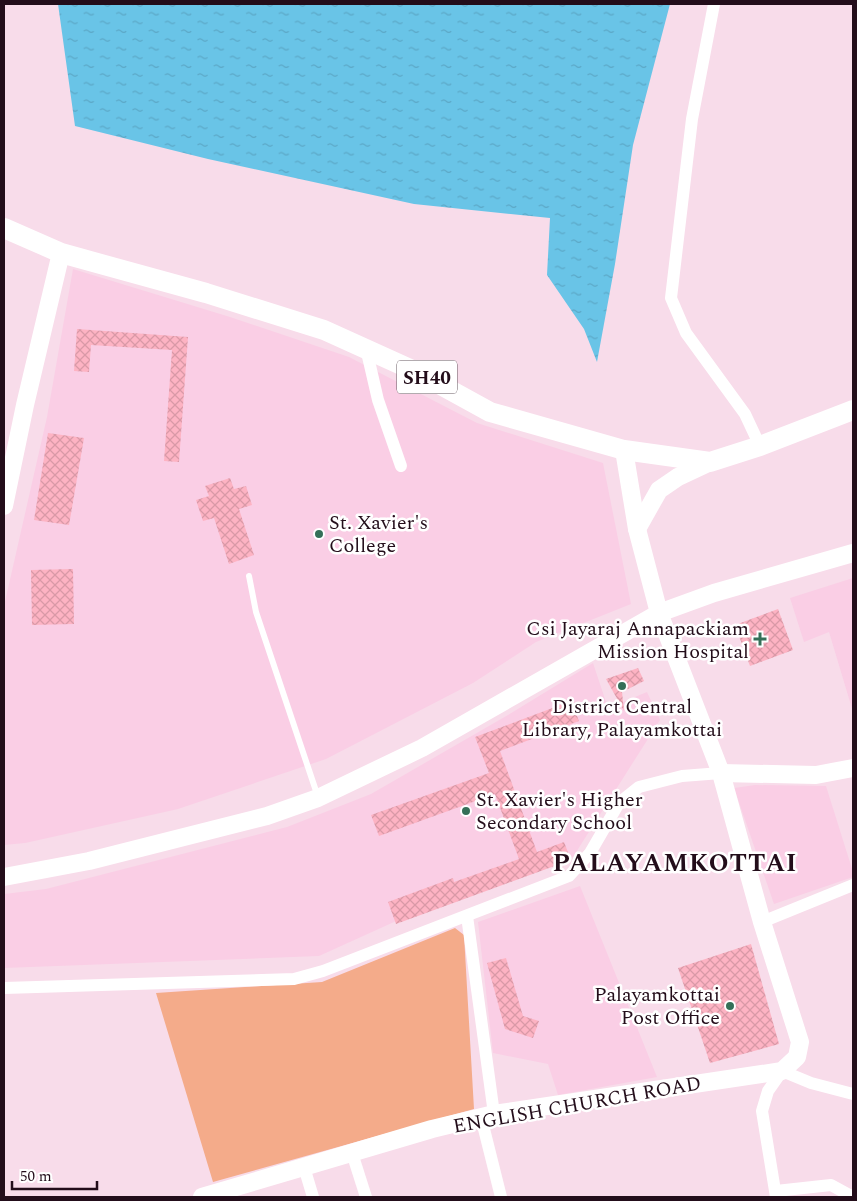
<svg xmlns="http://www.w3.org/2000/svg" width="857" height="1201" viewBox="0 0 857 1201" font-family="Spectral,serif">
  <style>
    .built { fill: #facee5 }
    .pitch { fill: #f4ab8a }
    .water { fill: url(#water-ripples) }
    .building { fill: url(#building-cross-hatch) }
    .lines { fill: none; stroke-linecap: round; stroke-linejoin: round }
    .lane { stroke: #fff; stroke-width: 6 }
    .street { stroke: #fff; stroke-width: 12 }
    .secondary { stroke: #fff; stroke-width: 18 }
    .primary { stroke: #fff; stroke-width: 20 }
    .poi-dot { fill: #356f58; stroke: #fff; stroke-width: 2 }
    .labels { text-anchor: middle; stroke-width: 5; stroke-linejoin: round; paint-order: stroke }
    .shield { fill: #fff; stroke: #65565f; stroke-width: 1 }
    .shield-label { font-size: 19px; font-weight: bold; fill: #230d1a }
    .poi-label { font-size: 20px; fill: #230d1a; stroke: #fff; text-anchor: start }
    .street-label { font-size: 20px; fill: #230d1a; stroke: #fff }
    .district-label { font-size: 25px; font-weight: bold; letter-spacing: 1px; fill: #230d1a; stroke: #fff }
  </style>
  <defs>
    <pattern id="water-ripples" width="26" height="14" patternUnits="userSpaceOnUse" patternTransform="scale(1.25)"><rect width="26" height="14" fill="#69c4e7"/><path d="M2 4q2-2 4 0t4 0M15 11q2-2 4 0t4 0" fill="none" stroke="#5ba7c6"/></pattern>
    <pattern id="building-cross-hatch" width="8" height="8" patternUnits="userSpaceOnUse" patternTransform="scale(1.25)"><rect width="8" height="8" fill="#fdb3c3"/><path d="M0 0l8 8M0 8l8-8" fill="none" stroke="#d999a7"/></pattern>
  </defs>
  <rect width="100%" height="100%" fill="#f8dcea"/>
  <g class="built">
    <polygon points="73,269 230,317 349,357 477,423 603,463 631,604 536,642 473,683 326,759 178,809 25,843 4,845 4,606 47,417"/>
    <polygon points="853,578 853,712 829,632 804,642 790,598"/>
    <polygon points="593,663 608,708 647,692 660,720 573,857 394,922 319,956 4,968 4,894 46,889 287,827 371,794 508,715"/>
    <polygon points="755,785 826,786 853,872 853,877 774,904 734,788"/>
    <polygon points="580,886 657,1077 558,1095 548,1064 493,1053 478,922"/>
  </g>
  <polygon class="pitch" points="455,928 464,935 474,1109 213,1182 156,993 322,982"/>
  <polygon class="water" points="58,4 670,4 633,145 615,264 597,362 584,329 547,275 550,218 414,204 208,159 75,126"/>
  <g class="building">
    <polygon points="77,329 188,337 179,462 164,461 172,350 91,345 89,372 74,371"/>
    <polygon points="48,433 84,438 69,525 34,520"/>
    <polygon points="230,478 234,489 246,486 252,505 239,509 254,555 229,564 214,518 203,521 196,500 209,496 205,486"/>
    <polygon points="73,569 74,624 32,625 31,570"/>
    <polygon points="778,609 793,650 750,666 735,625"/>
    <polygon points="638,668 644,681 622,692 624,711 606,679"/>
    <polygon points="571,701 579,721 500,751 537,852 564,842 571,860 396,924 388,902 453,878 454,882 519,859 495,794 379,836 371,815 489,773 475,737"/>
    <polygon points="751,944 779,1044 710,1063 678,968"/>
    <polygon points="506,958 523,1016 539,1021 533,1038 505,1029 487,963"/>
  </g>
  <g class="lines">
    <polyline class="lane" points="249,576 256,612 318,797"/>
    <g class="street">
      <polyline points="714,4 692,119 671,298 686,333 745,414 760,446"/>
      <polyline points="366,348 378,400 401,466"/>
      <polyline points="467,916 494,1114"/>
      <polyline points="762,922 853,885"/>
      <polyline points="4,988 294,979 323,971 569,876 590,853 619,803 639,787 682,776 721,773"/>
      <polyline points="481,1117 501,1197"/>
      <polyline points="352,1153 366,1197"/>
      <polyline points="304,1167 313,1197"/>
      <polyline points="776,1191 831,1185 853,1197"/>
      <polyline points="776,1197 762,1111 768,1091 782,1071 811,1083 853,1094"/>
    </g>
    <g class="secondary">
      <polyline points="4,506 25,405 61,253"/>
      <polyline points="637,529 659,490 678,477 710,462"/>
      <polyline points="721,773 816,775 853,768"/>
      <polyline points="4,877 89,861 267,816 318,798 422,748 659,613 714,593 853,553"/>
      <polyline points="202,1197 432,1129 494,1114 782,1071 797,1057 800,1042 762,922 721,773 659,613 637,529 624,450"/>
    </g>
    <polyline class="primary" points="4,228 61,253 206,293 324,330 419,373 490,412 624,450 710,462 760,446 853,410"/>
  </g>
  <g class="poi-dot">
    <circle cx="319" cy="534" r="5"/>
    <path d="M757.5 631.5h5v5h5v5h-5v5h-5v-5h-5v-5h5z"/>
    <circle cx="622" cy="686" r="5"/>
    <circle cx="466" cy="811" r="5"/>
    <circle cx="730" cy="1006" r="5"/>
  </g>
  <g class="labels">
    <rect class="shield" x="397" y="360.5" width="60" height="33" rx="4"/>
    <g class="shield-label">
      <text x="427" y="384">SH40</text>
    </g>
    <g class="poi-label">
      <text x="329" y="529">St. Xavier's<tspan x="329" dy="23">College</tspan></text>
      <text x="749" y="635" text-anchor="end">Csi Jayaraj Annapackiam<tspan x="749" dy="23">Mission Hospital</tspan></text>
      <text x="622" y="713" text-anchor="middle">District Central<tspan x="622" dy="23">Library, Palayamkottai</tspan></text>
      <text x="476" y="806">St. Xavier's Higher<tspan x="476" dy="23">Secondary School</tspan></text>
      <text x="720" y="1001" text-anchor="end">Palayamkottai<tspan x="720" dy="23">Post Office</tspan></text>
    </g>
    <g class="street-label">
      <text transform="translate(577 1104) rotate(-10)" y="7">ENGLISH CHURCH ROAD</text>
    </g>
    <g class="district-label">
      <text x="675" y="871">PALAYAMKOTTAI</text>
    </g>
  </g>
  <rect width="857" height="1201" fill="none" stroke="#230d1a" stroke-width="10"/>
  <path d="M12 1181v8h85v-8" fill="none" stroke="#230d1a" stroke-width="2.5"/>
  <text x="20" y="1181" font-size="15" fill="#230d1a" stroke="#ffffff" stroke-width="4" paint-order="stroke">50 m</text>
</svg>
